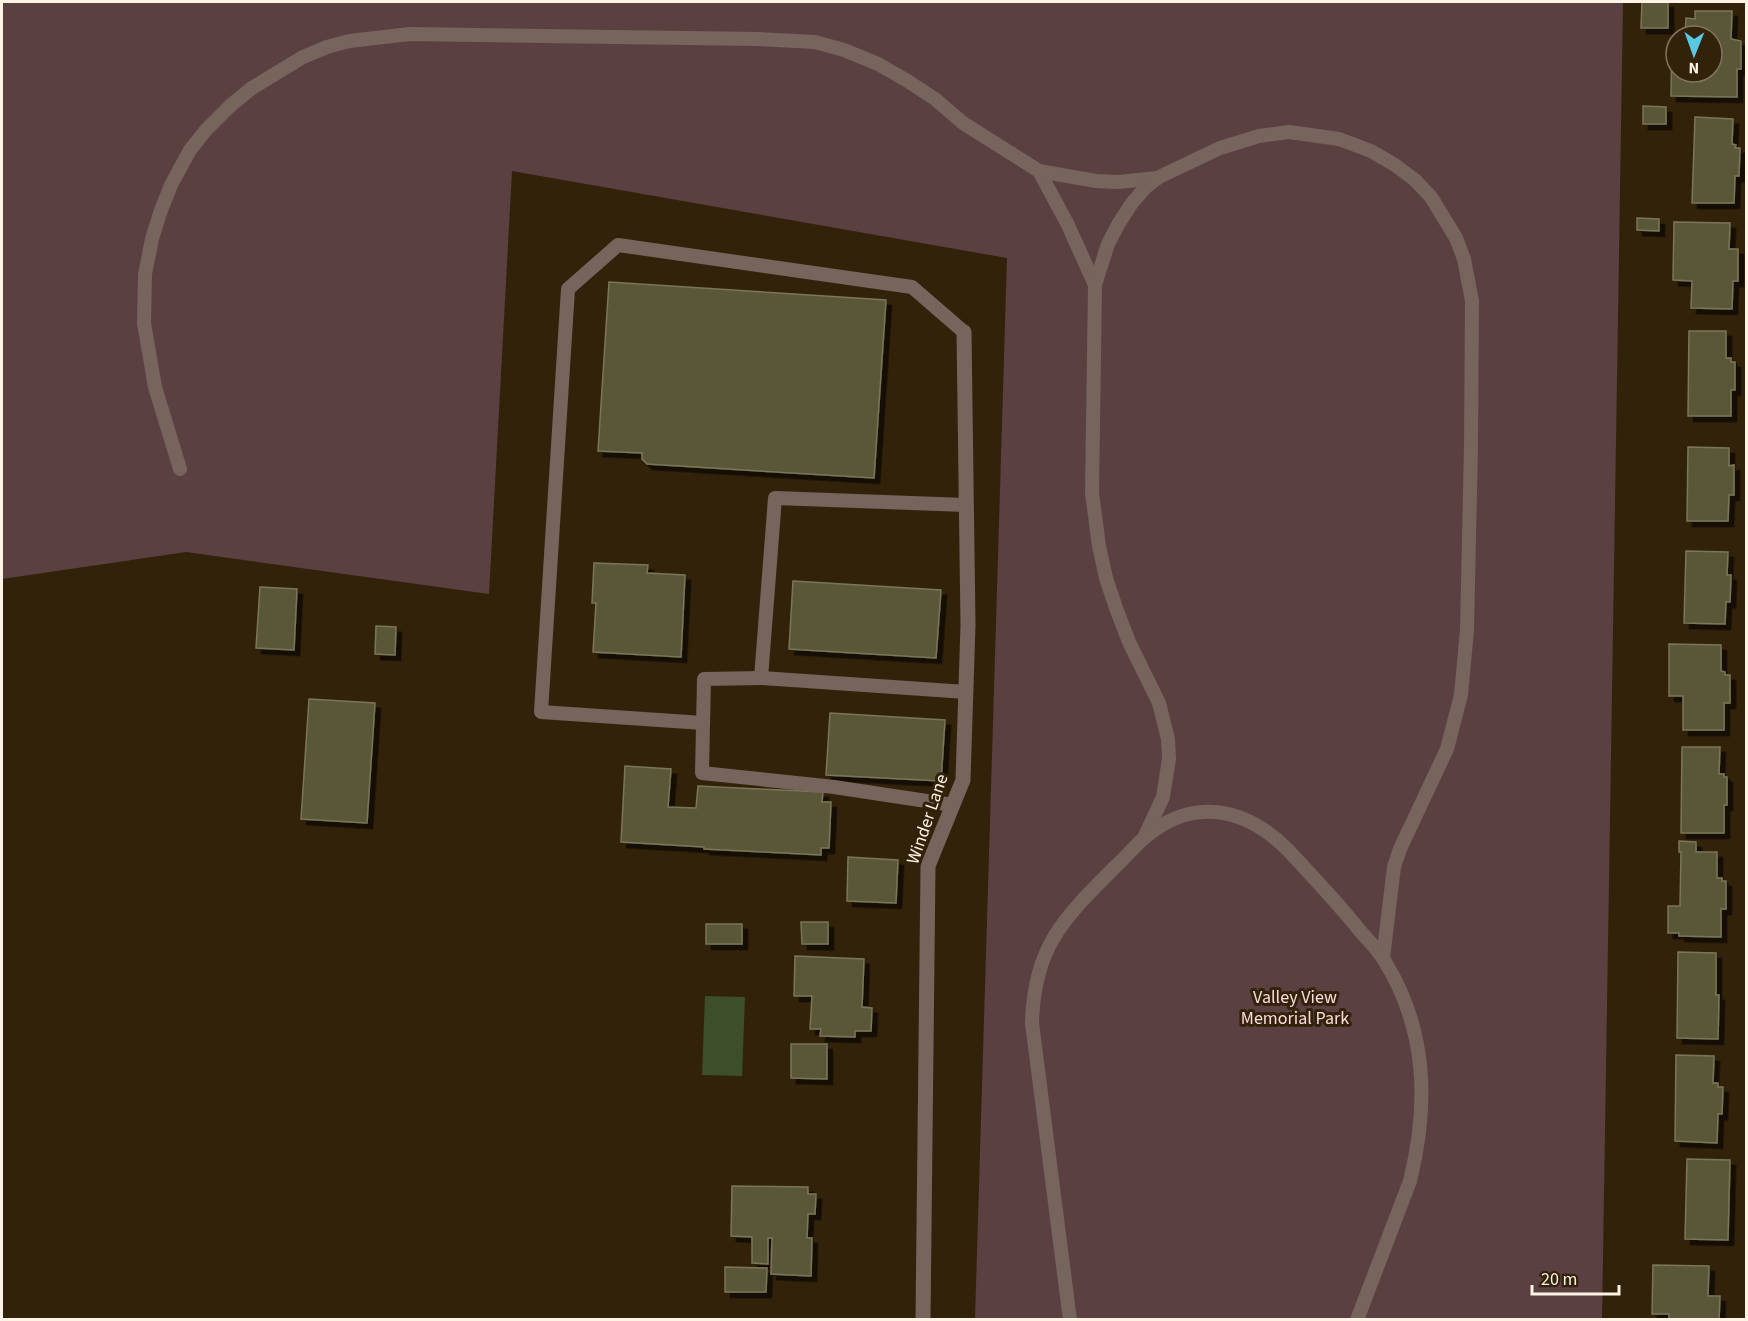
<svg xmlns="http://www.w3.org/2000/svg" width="1748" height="1321" viewBox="0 0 1748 1321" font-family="'Source Sans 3',sans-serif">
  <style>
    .green { fill: #5b4042 }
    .water { fill: #3d4e2b }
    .building { fill: #5a5639; stroke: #7a7658; stroke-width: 1.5; filter: url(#shadow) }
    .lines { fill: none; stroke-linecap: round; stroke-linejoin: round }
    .service { stroke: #77645d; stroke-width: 14 }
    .minor { stroke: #77645d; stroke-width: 15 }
    .labels { text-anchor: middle; stroke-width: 6; stroke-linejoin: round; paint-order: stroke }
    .street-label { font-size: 18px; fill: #fef3e5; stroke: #33220a }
    .park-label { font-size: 18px; fill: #fbdadc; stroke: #33220a }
  </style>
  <defs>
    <filter id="shadow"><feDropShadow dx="5.5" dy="5.5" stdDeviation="0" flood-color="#0009"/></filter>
  </defs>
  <rect width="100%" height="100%" fill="#33220a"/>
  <polygon class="green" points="2,2 1623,2 1602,1319 975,1319 1007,258 512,171 489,594 186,552 2,579"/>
  <polygon class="water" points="705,996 745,997 742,1076 702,1075"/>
  <g class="building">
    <polygon points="1642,2 1668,2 1668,28 1641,28"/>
    <polygon points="1695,11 1732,11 1731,39 1741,41 1741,69 1737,69 1737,97 1671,96 1672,38 1676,38 1676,72 1712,72 1712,36 1685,36 1686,18 1695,19"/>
    <polygon points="1643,106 1666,107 1666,124 1643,124"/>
    <polygon points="1695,117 1733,119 1732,144 1736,145 1735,148 1740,148 1739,176 1735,176 1734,203 1692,203"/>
    <polygon points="1637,218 1659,219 1659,231 1637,230"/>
    <polygon points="1674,222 1730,223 1729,249 1738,249 1738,281 1733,281 1732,309 1691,308 1692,281 1673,280"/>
    <polygon points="609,282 886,300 874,478 647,464 642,459 642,453 598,451"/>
    <polygon points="1689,331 1726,331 1726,358 1731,358 1731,362 1735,362 1735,390 1731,390 1731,416 1688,416"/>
    <polygon points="1688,447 1729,448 1729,466 1734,465 1734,495 1729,495 1728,521 1687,521"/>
    <polygon points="1686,551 1728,552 1727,575 1731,575 1730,602 1726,602 1725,624 1684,623"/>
    <polygon points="594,563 648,565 647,573 685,575 681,657 593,652 596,603 592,603"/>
    <polygon points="793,581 941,590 936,658 789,649"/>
    <polygon points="260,587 297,589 294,650 256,648"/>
    <polygon points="376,626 396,627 395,655 375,654"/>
    <polygon points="1669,644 1721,645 1721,671 1725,672 1725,675 1730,675 1730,703 1724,703 1724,730 1683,730 1683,696 1669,696"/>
    <polygon points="309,699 375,703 367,823 301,819"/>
    <polygon points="830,713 945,720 941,781 826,775"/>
    <polygon points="1682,747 1720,747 1719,774 1724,774 1724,777 1727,777 1727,805 1724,805 1724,833 1681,833"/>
    <polygon points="625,766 671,769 668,807 696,808 698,786 823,792 822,802 831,802 829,848 821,848 821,855 704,849 704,847 621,842"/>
    <polygon points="1679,841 1696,842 1696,852 1717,852 1717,878 1722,878 1722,881 1726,881 1726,909 1721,909 1721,937 1679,936 1679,933 1668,933 1668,906 1680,906 1681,852 1679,852"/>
    <polygon points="848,857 898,860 896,903 847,901"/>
    <polygon points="801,922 828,922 828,944 802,944"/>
    <rect x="706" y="924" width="36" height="20"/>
    <polygon points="1678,952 1716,953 1716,995 1719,995 1718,1039 1677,1038"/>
    <polygon points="795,956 864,959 862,1007 872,1008 871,1031 855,1031 855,1037 820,1036 821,1029 810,1029 812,996 794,996"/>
    <polygon points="791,1044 827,1044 827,1079 791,1078"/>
    <polygon points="1676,1055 1714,1056 1713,1083 1718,1083 1718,1087 1723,1087 1722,1114 1718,1114 1717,1143 1675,1141"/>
    <polygon points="1687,1159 1730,1160 1728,1240 1685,1239"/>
    <polygon points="732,1186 808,1187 808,1194 816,1194 815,1214 808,1214 807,1238 812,1238 811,1276 771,1274 772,1238 768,1238 768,1264 752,1263 752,1237 731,1236"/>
    <polygon points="1653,1265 1709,1266 1708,1296 1720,1296 1719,1320 1669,1320 1669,1314 1652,1314"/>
    <polygon points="725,1267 767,1268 766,1292 725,1292"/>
  </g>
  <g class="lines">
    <g class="service">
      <polyline points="1039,171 1068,225 1095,285"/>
      <polyline points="180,469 155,387 144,323 145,274 152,239 160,213 171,185 190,150 206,130 231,105 252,88 303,57 327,47 349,41 410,34 758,39 815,42 844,50 878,64 906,80 935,99 963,123 1039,171 1096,181 1118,182 1157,178"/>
      <polyline points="761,678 704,679 702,773 834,787 953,805"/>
      <polyline points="966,692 761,678 775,498 966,505"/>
      <polyline points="703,723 541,712 568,289 618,245 912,287 964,332"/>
      <polyline points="1144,838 1163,797 1169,759 1168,739 1159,703 1129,642 1116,608 1106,578 1099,546 1092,493 1095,285 1108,244 1119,223 1132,203 1146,187 1159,177 1220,148 1259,136 1289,132 1339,139 1371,151 1395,165 1415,180 1431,197 1456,238 1464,259 1472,301 1471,446 1467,630 1461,695 1447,749 1400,849 1394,867 1383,958"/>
      <path d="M 1070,1320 L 1032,1023 C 1034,947 1063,919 1114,868 C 1124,859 1133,848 1143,839 C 1192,796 1245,807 1288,850 C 1313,877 1338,903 1361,932 C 1369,941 1378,950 1384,960 C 1427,1029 1429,1104 1410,1181 L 1357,1320"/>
    </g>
    <polyline class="minor" points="923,1320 928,866 963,780 968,625 964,332"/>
  </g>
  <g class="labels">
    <g class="street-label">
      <text transform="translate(927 819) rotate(-71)" y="6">Winder Lane</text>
    </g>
    <g class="park-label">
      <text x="1295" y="1003">Valley View<tspan x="1295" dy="21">Memorial Park</tspan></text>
    </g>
  </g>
  <rect width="1748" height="1321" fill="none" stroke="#fef3e5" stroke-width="6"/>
  <g transform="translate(1694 54) rotate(181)"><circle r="28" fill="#33220a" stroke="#847662" stroke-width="1.5"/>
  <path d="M0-4.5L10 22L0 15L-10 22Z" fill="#5ac8e5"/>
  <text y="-9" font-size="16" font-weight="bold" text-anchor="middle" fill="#fef3e5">N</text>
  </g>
  <path d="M1532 1285v9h87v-9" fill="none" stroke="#fef3e5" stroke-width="3"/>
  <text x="1541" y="1285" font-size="18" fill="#fef3e5" stroke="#33220a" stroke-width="4.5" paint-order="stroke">20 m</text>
</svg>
